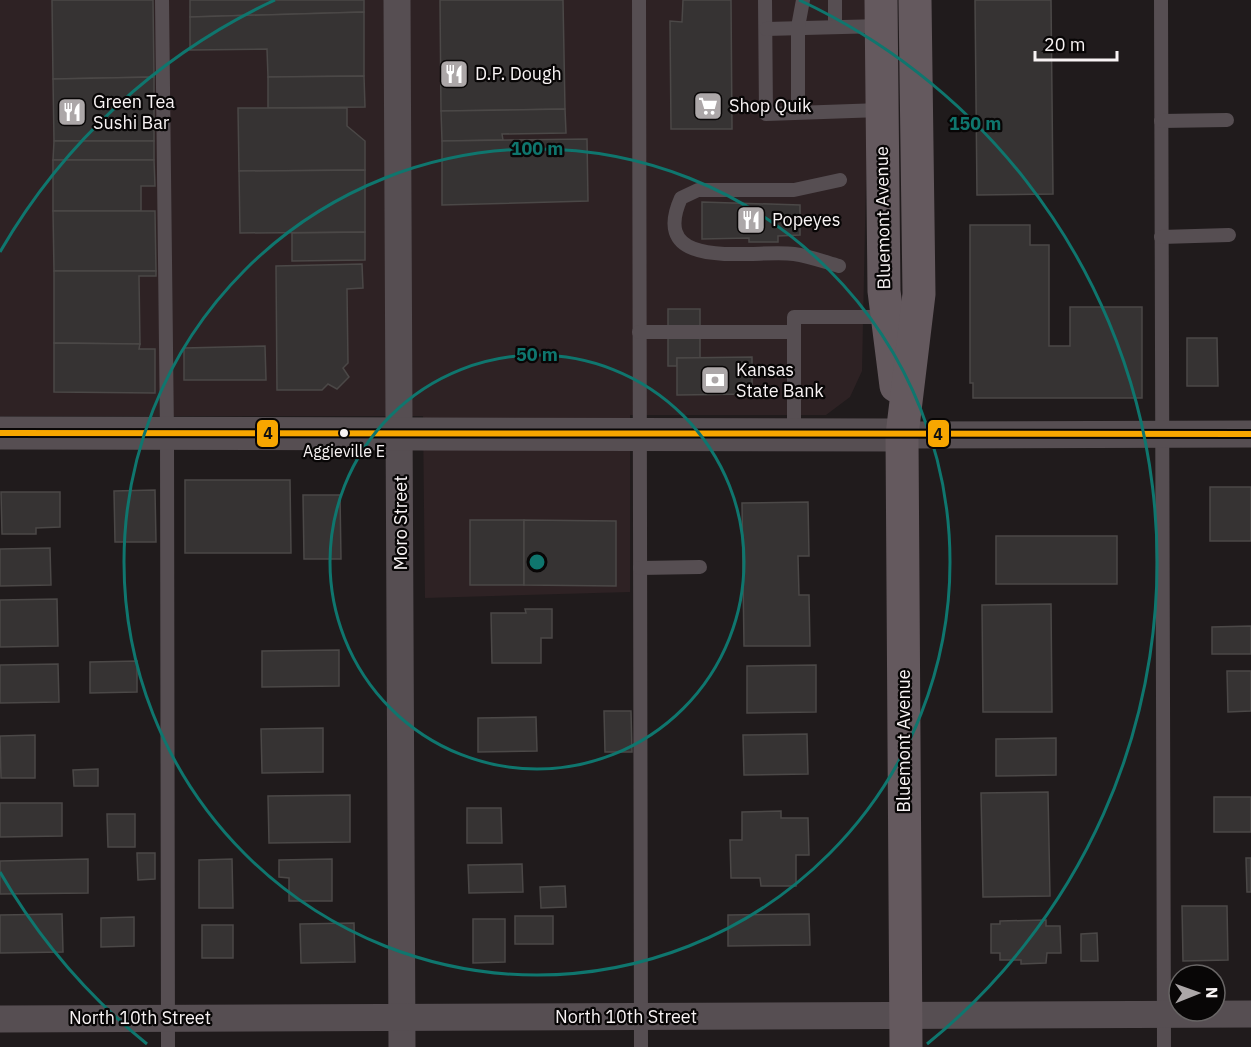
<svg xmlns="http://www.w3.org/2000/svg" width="1251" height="1047" viewBox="0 0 1251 1047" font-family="'IBM Plex Sans',sans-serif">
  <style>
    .built { fill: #2e2224 }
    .building { fill: #363333; stroke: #4b4847; stroke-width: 1.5 }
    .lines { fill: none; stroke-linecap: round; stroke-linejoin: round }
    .service { stroke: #564e52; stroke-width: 14 }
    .minor { stroke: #564e52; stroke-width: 27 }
    .tertiary { stroke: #564e52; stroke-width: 33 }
    .secondary { stroke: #64595e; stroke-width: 33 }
    .bus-1-casing { stroke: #080606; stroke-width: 10 }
    .bus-1 { stroke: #f7a600; stroke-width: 6 }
    .ring { fill: none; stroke: #0f766e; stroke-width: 3 }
    .bus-dot { fill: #f8f3f4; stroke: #080606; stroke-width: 2 }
    .labels { text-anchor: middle; stroke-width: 4.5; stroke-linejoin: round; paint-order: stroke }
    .bus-label { font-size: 16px; fill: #f8f3f4; stroke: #080606 }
    .poi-label { font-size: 18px; fill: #f8f3f4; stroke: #080606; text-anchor: start }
    .street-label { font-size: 18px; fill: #f8f3f4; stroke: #080606 }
    .centre { fill: #0f766e; stroke: #080606; stroke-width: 3 }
    .ring-label { font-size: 18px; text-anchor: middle; font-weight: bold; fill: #0f766e; stroke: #080606; stroke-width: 4.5; stroke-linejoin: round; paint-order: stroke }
    .line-badge { stroke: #080606; stroke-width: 2 }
    .pale-badge-label { font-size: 16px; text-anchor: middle; font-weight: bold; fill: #111 }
  </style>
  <rect width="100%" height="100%" fill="#201b1c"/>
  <polygon class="built" points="0,0 867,0 868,84 862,371 850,397 826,415 630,415 630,592 425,598 423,416 0,416"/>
  <g class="building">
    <polygon points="52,0 153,0 154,77 53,79"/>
    <polygon points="190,0 364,0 364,12 190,17"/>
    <polygon points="440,0 563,0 565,109 441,111"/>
    <polygon points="683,0 731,0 732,129 671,129 670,21 682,22"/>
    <polygon points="975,0 1051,0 1053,194 977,195"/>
    <polygon points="364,12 364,76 268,77 267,49 190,50 190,17"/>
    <polygon points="364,76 365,107 268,108 268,77"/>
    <polygon points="154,77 154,141 54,141 53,79"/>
    <polygon points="238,108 347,108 347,126 365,141 365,170 239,171"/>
    <polygon points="565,109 566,133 502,134 503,140 442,141 441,111"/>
    <polygon points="587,139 588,201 442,205 442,141"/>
    <polygon points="54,141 154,141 154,160 53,160"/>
    <polygon points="53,160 154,160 155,186 141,186 141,211 53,211"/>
    <polygon points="365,170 365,232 240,233 239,171"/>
    <polygon points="702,202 800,205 800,235 778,236 778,242 749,242 749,238 702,239"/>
    <polygon points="53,211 155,211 156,271 54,271"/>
    <polygon points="970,225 1030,225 1030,245 1049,245 1049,346 1070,346 1070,307 1142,307 1142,398 973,398 973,383 970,383"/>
    <polygon points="365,232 365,260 292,261 292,233"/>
    <polygon points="362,264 363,288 347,289 348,363 343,368 349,377 337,389 328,384 322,390 277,390 276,266"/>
    <polygon points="54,271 156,271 156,276 139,276 140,344 54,343"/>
    <polygon points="668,309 700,309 700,358 677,358 677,366 668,366"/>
    <polygon points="1187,338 1217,338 1218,386 1187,386"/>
    <polygon points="54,343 140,344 139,349 155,349 155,393 54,392"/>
    <polygon points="265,346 266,380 184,380 184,348"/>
    <polygon points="752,357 752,394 677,395 677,358"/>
    <polygon points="185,480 290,480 291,553 185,553"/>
    <rect x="1210" y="487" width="41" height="54"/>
    <polygon points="155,490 156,542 115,542 114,491"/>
    <polygon points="1,492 60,492 60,527 36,528 36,534 2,534"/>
    <polygon points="303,495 340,495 341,559 304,559"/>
    <polygon points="808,502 809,556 798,556 799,595 809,595 810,646 744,646 742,503"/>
    <rect x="470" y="520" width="54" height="65"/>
    <polygon points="524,520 616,521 616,586 524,585"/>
    <rect x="996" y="536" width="121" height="48"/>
    <polygon points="50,548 51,585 0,586 0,549"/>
    <polygon points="57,599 58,646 0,647 0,600"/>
    <polygon points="1051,604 1052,712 983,712 982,605"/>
    <polygon points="525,609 552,609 552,638 541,638 541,663 492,663 491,613 526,613"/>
    <polygon points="1251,626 1251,654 1212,654 1212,627"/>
    <polygon points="339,650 339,686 262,687 262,651"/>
    <polygon points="137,661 137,692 90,693 90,662"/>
    <polygon points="58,664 59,702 0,703 0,665"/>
    <polygon points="816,665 816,712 747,713 747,666"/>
    <polygon points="1227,671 1251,671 1251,711 1228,712"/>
    <polygon points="604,711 631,711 632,752 605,752"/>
    <polygon points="536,717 537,751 478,752 478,718"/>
    <polygon points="323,728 323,772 262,773 261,729"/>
    <polygon points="807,734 808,774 744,775 743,735"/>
    <polygon points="35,735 35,778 1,778 0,736"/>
    <polygon points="1056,738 1056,775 996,776 996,739"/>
    <polygon points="98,769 98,786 74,786 73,770"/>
    <polygon points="1048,792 1050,896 983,897 981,793"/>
    <polygon points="350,795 350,842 269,843 268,796"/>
    <rect x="1214" y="797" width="37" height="35"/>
    <polygon points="0,803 62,803 62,836 0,837"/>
    <polygon points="467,808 501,808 502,843 467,843"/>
    <polygon points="781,811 781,818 808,818 809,855 796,855 796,886 761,886 760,878 731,878 730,840 742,840 742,812"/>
    <polygon points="107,814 135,814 135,847 108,847"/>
    <polygon points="137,853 155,853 155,879 138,880"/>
    <polygon points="1246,858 1251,858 1251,892 1247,892"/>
    <polygon points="88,859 88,893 0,894 0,861"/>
    <polygon points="232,859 233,908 199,908 199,860"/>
    <polygon points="332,859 332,901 289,901 289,878 279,877 279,860"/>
    <polygon points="522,864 523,892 469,893 468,865"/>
    <polygon points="565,886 566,907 541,908 540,887"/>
    <polygon points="1182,906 1227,906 1228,960 1183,961"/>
    <polygon points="62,914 63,952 0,953 0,915"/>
    <polygon points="809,914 810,945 728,946 728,915"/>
    <rect x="515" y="916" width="38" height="28"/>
    <polygon points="134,917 134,946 101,947 101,918"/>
    <polygon points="473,919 505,919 505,962 473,963"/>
    <polygon points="1046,920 1046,926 1060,926 1061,953 1047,953 1046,963 1021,964 1021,960 1000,960 1000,953 991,953 991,924 1000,924 1000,921"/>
    <polygon points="354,923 355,962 301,963 300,924"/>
    <rect x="202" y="925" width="31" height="33"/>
    <polygon points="1097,933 1098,961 1081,961 1081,934"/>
  </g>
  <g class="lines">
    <g class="service">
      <polyline points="162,0 167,434 168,1047"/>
      <polyline points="639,0 641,1047"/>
      <polyline points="765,0 766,114 881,110"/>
      <polyline points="835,0 835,27"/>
      <polyline points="1161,0 1164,1047"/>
      <polyline points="766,29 881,26"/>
      <polyline points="798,112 798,27 803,0"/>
      <polyline points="1161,121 1227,120"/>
      <polyline points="1161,237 1229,235"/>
      <path d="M 839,266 C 825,262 809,256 794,254 C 755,249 647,274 681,198 L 698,190 L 794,190 L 840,180"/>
      <polyline points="639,332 794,332"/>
      <polyline points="794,434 794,317 887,317"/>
      <polyline points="640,568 700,567"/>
    </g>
    <g class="minor">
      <polyline points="397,0 402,1047"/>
      <polyline points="902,435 1251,434"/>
      <polyline points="0,1019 1251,1014"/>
    </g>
    <polyline class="tertiary" points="0,433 902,435"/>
    <g class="secondary">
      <polyline points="881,0 884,291 896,386"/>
      <polyline points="906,1047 902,435 919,294 915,0"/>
    </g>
    <g class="bus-1-casing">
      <polyline id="bus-1" points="0,433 1251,434"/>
    </g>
    <use href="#bus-1" class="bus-1"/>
  </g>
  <g class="ring">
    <circle cx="537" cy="562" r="207"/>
    <circle cx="537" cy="562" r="413"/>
    <path d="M147 1044A620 620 0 0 1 0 872M0 252A620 620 0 0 1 275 0M799 0A620 620 0 0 1 927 1044"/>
  </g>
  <defs>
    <g id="restaurant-square" transform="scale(1.5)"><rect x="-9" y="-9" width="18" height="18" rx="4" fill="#aca7a8" stroke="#080606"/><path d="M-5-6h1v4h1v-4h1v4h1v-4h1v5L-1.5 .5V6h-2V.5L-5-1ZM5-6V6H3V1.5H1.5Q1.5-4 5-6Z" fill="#fff"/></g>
    <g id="supermarket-square" transform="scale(1.5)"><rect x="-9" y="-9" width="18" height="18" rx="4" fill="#aca7a8" stroke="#080606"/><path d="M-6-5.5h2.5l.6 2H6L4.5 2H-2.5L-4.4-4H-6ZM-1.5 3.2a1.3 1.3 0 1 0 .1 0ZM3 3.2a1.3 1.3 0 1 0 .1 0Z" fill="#fff"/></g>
    <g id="bank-square" transform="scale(1.5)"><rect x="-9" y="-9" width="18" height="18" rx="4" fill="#aca7a8" stroke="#080606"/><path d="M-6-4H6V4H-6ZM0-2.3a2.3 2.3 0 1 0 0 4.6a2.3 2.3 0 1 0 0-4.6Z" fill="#fff"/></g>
  </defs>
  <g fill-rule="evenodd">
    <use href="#restaurant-square" x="454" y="74"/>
    <use href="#supermarket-square" x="708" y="106"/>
    <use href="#restaurant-square" x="72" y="112"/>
    <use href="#restaurant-square" x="751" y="220"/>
    <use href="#bank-square" x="715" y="380"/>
  </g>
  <circle class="bus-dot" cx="344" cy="433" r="5"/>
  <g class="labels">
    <g class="bus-label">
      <text x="344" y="457">Aggieville E</text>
    </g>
    <g class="poi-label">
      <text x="475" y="80">D.P. Dough</text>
      <text x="93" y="108">Green Tea<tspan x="93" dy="21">Sushi Bar</tspan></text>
      <text x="729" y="112">Shop Quik</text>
      <text x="772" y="226">Popeyes</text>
      <text x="736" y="376">Kansas<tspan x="736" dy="21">State Bank</tspan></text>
    </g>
    <g class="street-label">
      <text transform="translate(883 218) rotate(-91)" y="6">Bluemont Avenue</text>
      <text transform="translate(401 523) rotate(-90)" y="6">Moro Street</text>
      <text transform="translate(904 741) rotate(-90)" y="6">Bluemont Avenue</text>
      <text x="626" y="1023">North 10th Street</text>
      <text x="140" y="1024">North 10th Street</text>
    </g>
  </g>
  <circle cx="537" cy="562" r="9" class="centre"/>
  <g class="ring-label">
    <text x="975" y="130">150 m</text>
    <text x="537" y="155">100 m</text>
    <text x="537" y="361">50 m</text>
  </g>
  <g class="line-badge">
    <rect x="256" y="419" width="23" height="29" rx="6" fill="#f7a600"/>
    <rect x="927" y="419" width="23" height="29" rx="6" fill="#f7a600"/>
  </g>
  <g class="pale-badge-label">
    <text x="268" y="439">4</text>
    <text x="938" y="440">4</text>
  </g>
  <g transform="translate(1197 993) rotate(89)"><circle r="28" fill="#080606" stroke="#686565" stroke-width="1.5"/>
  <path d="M0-4.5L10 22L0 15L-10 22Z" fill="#aca7a8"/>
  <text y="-9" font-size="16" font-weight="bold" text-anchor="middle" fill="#f8f3f4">N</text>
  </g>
  <path d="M1035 51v9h82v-9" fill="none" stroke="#f8f3f4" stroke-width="3"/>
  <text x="1044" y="51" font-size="18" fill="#f8f3f4" stroke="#080606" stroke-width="4.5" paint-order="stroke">20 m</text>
</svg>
